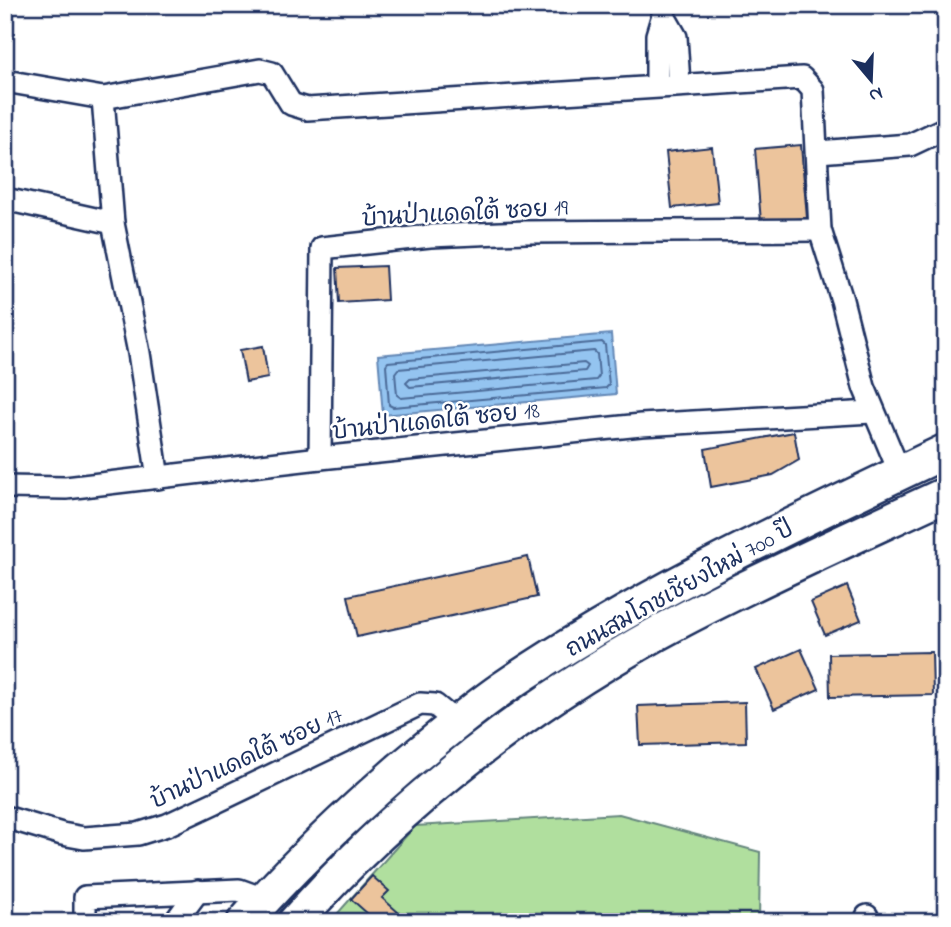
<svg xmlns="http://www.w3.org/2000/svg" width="951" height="927" viewBox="0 0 951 927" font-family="'Indie Flower','Playpen Sans Thai',sans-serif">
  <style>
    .green { fill: #b0df9e; stroke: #66877e; stroke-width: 2 }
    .water { fill: #94c4f0; stroke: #6488b6; stroke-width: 2 }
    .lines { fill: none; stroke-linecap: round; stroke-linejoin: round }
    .shore { stroke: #4b6b98; stroke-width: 2 }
    .building { fill: #ecc49c; stroke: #1b2f5e; stroke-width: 2 }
    .minor-casing { stroke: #1b2f5e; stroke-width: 26 }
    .primary-casing { stroke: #1b2f5e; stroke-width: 38 }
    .minor { stroke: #fff; stroke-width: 21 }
    .primary { stroke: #fff; stroke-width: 33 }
    .labels { text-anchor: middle; stroke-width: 5; stroke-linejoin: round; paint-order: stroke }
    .street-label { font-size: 23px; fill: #1b2f5e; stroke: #fff }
  </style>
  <rect width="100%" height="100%" fill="#fff"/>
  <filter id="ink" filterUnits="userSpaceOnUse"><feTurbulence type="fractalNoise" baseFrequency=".0143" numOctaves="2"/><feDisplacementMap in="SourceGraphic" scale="14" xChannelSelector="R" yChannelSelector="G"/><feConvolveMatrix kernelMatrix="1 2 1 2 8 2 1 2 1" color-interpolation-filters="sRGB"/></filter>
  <g filter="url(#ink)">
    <polygon class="green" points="619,814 760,852 759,922 330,922 415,826"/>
    <polygon class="water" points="611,334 616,394 383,415 378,355"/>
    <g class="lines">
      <g class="shore">
        <polygon points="602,342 605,345 609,385 606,388 393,407 389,405 386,365 388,362"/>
        <polygon points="594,351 597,354 599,376 596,380 401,398 397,395 395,373 398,369"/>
        <polygon points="584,363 588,366 585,371 410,387 406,383 410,379"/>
      </g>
    </g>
    <g class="building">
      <polygon points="801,145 807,218 761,222 755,149"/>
      <polygon points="712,147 718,203 672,208 666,152"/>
      <polygon points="385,266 387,300 339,303 337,268"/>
      <polygon points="263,346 268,378 246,382 240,350"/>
      <polygon points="794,432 799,460 773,475 711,487 705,449"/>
      <polygon points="528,557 537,597 357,637 348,596"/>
      <polygon points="847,586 861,620 825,635 811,602"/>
      <polygon points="801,649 819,689 774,709 756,669"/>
      <polygon points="932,652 933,695 830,697 829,654"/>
      <polygon points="745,702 746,742 640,745 638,706"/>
      <polygon points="372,876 389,891 382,898 398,912 389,922 377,922 351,899"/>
    </g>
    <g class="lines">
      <g class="minor-casing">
        <g id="minor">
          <polyline points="664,16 676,37 679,84"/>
          <polyline points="5,81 103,98 260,70 272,73 291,104 307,109 802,78 813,90 820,230 842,300 864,387 900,473"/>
          <polyline points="657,86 657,35 666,5"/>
          <polyline points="103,98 113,223 139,353 158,478"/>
          <polyline points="818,152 910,145 946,128"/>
          <polyline points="5,199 113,223"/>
          <polyline points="320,458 322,248 430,236 526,232 820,230"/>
          <polyline points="5,487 66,488 320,458 641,425 872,412"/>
          <polyline points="5,817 62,834 84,838 138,834 167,825 214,803 420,704 435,705 457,723"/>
          <polyline points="867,916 868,922"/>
          <polyline points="85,922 85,897 239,890 264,899"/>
          <polyline points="175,922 198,891"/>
        </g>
      </g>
      <g class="primary-casing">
        <g id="primary">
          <path d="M 244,922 C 292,867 345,817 399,770 C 433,742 467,713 503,688 C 641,594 795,523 946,451"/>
          <path d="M 295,922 C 403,799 538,696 682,620 C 768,575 858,535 946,494"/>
        </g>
      </g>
      <use href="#minor" class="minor"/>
      <use href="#primary" class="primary"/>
    </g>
  </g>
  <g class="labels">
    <g class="street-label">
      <text transform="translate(465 212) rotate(-3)" y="8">บ้านป่าแดดใต้ ซอย 19</text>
      <text transform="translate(436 420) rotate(-6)" y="8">บ้านป่าแดดใต้ ซอย 18</text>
      <text transform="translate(679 588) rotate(-29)" y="8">ถนนสมโภชเชียงใหม่ 700 ปี</text>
      <text transform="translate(246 757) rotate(-25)" y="8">บ้านป่าแดดใต้ ซอย 17</text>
    </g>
  </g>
  <rect width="951" height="927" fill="none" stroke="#fff" stroke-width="28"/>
  <rect x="14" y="14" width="923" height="899" fill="none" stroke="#1b2f5e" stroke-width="2.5" filter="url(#ink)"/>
  <g transform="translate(871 80) rotate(161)" stroke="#ffffff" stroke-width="5" paint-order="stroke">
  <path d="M0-5L12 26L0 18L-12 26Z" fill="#1b2f5e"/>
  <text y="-10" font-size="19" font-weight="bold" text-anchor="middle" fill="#1b2f5e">N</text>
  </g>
</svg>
